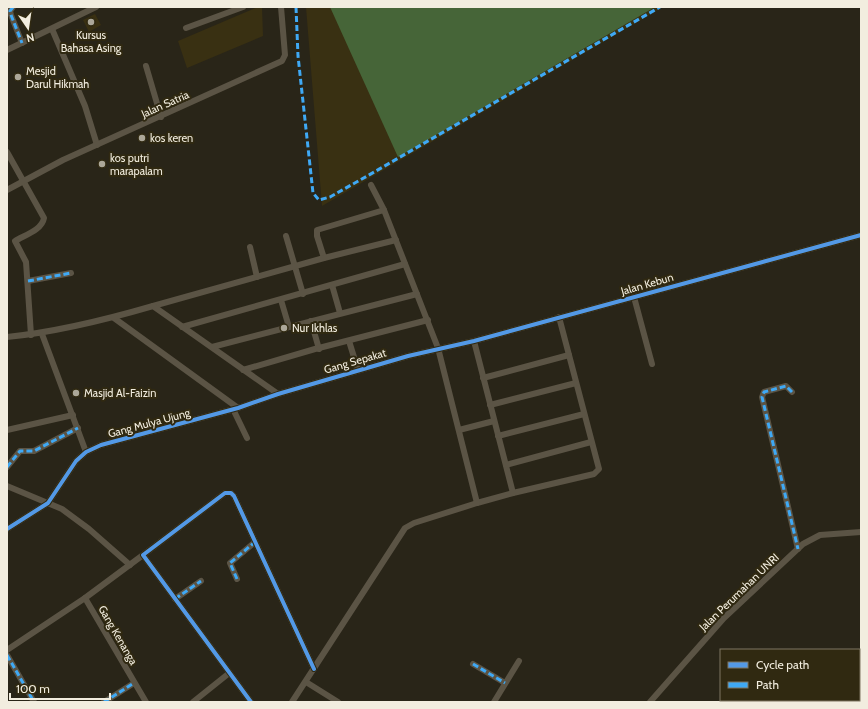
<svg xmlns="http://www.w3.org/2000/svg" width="868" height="709" viewBox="0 0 868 709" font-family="Cabin,sans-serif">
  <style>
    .built { fill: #393012 }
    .forest { fill: #466538 }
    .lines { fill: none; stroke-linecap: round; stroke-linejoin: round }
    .minor { stroke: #5b5445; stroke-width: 6 }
    .quiet { stroke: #3fa9f5; stroke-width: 3; stroke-dasharray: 6 3; stroke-linecap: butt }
    .cycleway-casing { stroke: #302911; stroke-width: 6 }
    .cycleway { stroke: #5399e6; stroke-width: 4 }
    .poi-dot { fill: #aca799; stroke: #302911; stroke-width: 1.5 }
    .labels { text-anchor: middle; stroke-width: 4; stroke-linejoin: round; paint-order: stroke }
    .poi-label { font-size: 11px; fill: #f2eddf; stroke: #302911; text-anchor: start }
    .street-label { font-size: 11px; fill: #f2eddf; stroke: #302911 }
  </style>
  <rect width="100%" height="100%" fill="#292518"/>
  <g class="built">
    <polygon points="258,7 262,7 263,36 187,68 178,41"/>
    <polygon points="306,7 663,7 322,206"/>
    <polygon points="95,14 101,25 89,32 83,20"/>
  </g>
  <polygon class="forest" points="330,7 655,7 398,157"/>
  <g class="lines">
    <g class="minor">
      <polyline points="13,7 10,11 11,15 22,43"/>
      <polyline points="186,28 243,7"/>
      <polyline points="52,29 85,106 97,145"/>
      <polyline points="7,50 96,7"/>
      <polyline points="146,66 161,117"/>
      <path d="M 7,152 L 44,218 C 42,230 25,235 15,241 L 26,262 L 31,335"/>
      <polyline points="371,185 384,210 438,348 477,503 513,493"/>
      <polyline points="7,190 63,160 282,61 285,55 281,7"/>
      <polyline points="286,236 303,294"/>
      <polyline points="250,247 257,277"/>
      <polyline points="324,258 317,236 317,230 384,210"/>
      <polyline points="28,281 71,273"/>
      <polyline points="332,285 340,313"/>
      <polyline points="634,297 652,364"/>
      <polyline points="281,300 289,327"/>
      <polyline points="153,306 324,258 396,240"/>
      <polyline points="114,318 238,408"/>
      <polyline points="311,321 319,349"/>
      <polyline points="182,327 405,264"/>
      <polyline points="42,334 86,452"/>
      <path d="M 7,337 C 57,332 105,320 153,306 L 278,394"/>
      <polyline points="349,341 358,370"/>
      <polyline points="474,341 513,493 594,474 599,469 559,317"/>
      <polyline points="212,347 417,294"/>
      <polyline points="243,370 315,349 428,320"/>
      <polyline points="483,378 569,355"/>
      <polyline points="792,392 786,386 764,392 762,397 798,549"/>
      <polyline points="490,405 576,383"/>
      <polyline points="233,409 247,438"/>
      <polyline points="7,430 73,415"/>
      <polyline points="459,430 494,421"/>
      <polyline points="498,436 584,414"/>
      <polyline points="506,465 591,442"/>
      <polyline points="7,467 20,451 34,451 78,428"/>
      <polyline points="7,486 62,509 89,529 130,565"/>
      <polyline points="7,529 48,503 76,461 86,452 101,445 238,408 278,394 408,356 474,341 861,235"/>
      <polyline points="143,555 85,598 146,702"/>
      <polyline points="237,579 230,563 255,542"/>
      <polyline points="175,599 201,581"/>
      <polyline points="7,650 85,598"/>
      <polyline points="7,655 34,702"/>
      <polyline points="473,664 505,683"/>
      <polyline points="306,682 338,702"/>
      <polyline points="766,700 767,702"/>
      <polyline points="813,700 814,702"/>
      <polyline points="104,702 134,683"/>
      <polyline points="193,702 228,674"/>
      <polyline points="251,702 143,555 225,493 231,493 234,496 314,669"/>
      <polyline points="292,702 405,528 414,523 477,503"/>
      <polyline points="494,702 519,661"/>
      <polyline points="650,702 724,618 803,544 820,535 861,532"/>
      <polyline points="754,702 756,700"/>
    </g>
    <g class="quiet">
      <polyline points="13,7 10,11 11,15 22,43"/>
      <polyline points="296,7 298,56 313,193 319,200 330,197 376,171 660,7"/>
      <polyline points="28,281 71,273"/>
      <polyline points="792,392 786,386 764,392 762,397 798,549"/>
      <polyline points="7,467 20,451 34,451 78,428"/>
      <polyline points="237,579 230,563 255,542"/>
      <polyline points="175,599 201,581"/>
      <polyline points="7,655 34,702"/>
      <polyline points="473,664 505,683"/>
      <polyline points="104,702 134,683"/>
    </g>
    <g class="cycleway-casing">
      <g id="cycleway">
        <polyline points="7,529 48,503 76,461 86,452 101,445 238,408 278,394 408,356 474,341 861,235"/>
        <polyline points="251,702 143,555 225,493 231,493 234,496 314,669"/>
      </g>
    </g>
    <use href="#cycleway" class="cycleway"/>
  </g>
  <g class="poi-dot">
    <circle cx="91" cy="22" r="4"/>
    <circle cx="18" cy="77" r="4"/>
    <circle cx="142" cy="138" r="4"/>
    <circle cx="102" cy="164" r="4"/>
    <circle cx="284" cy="328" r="4"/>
    <circle cx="76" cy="393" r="4"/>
  </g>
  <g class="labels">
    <g class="poi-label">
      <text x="91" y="39" text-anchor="middle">Kursus<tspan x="91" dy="13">Bahasa Asing</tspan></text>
      <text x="26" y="75">Mesjid<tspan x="26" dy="13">Darul Hikmah</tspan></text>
      <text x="150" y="142">kos keren</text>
      <text x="110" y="162">kos putri<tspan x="110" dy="13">marapalam</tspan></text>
      <text x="292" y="332">Nur Ikhlas</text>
      <text x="84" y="397">Masjid Al-Faizin</text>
    </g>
    <g class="street-label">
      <text transform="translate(165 104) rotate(-24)" y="4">Jalan Satria</text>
      <text transform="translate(647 284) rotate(-16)" y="4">Jalan Kebun</text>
      <text transform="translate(355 361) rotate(-16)" y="4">Gang Sepakat</text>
      <text transform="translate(149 423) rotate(-15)" y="4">Gang Mulya Ujung</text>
      <text transform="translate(739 592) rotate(-44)" y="4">Jalan Perumahan UNRI</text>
      <text transform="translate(118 635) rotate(60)" y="4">Gang Kenanga</text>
    </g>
  </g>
  <rect width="868" height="709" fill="none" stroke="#f2eddf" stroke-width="16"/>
  <rect x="720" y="649" width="140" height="52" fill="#302911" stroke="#7e7763"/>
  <rect x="728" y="662" width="20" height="6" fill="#5399e6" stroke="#7e7763"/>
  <text x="756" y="669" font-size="12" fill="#f2eddf">Cycle path</text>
  <rect x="728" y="682" width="20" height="6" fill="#3fa9f5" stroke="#7e7763"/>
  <text x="756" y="689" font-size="12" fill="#f2eddf">Path</text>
  <g transform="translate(28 28) rotate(167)" stroke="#302911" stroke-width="3" paint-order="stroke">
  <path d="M0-3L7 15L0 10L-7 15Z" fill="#f2eddf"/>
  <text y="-6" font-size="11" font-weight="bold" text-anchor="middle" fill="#f2eddf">N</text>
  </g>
  <path d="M10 693v6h100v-6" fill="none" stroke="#f2eddf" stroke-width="2"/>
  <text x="16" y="693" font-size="12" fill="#f2eddf" stroke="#302911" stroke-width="3" paint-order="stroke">100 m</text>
</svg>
